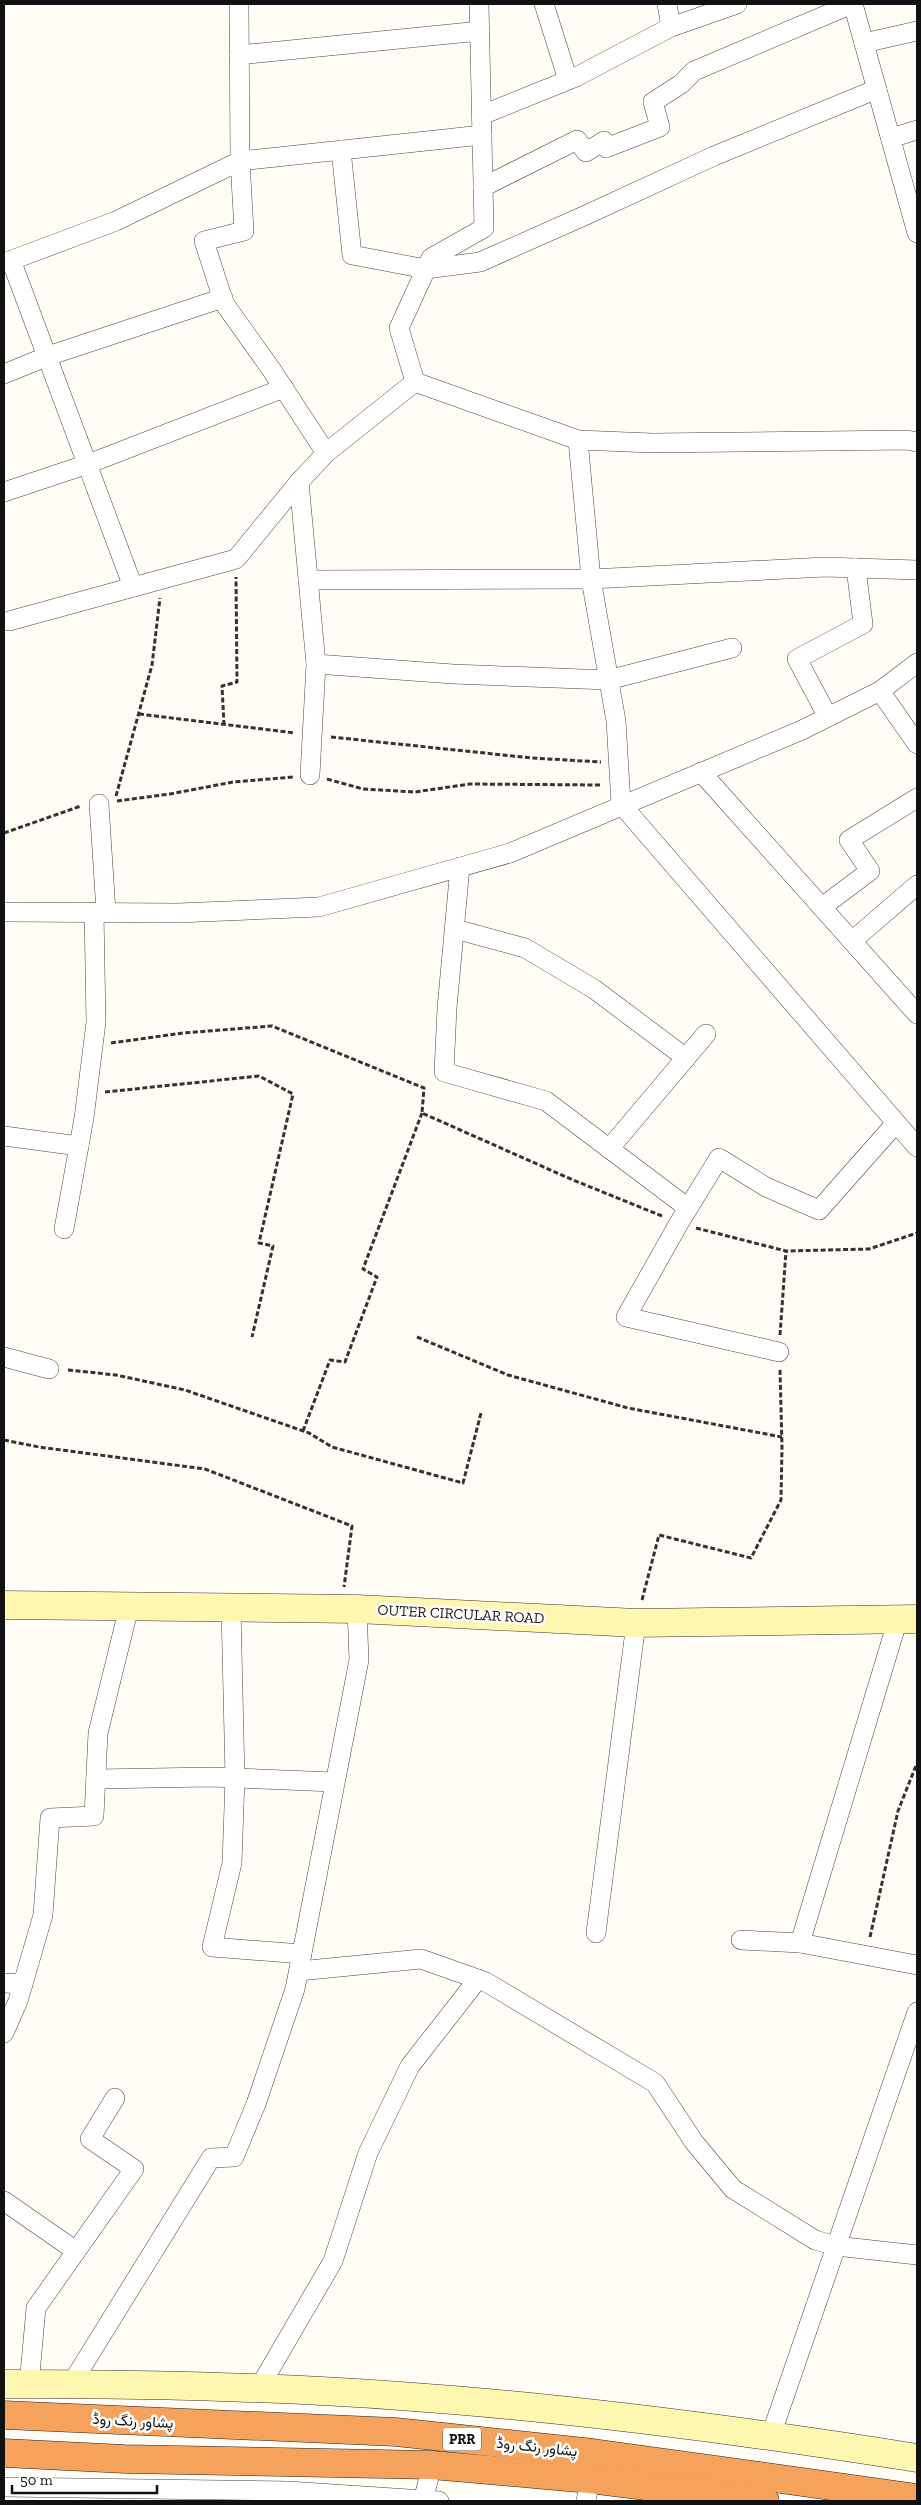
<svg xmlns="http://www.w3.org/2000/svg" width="921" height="2505" viewBox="0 0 921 2505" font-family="'Zilla Slab',Vazirmatn,serif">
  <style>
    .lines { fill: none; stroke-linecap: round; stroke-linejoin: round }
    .street-casing { stroke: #444; stroke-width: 20 }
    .secondary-casing { stroke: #333; stroke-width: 29 }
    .highway-casing { stroke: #222; stroke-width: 29 }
    .path { stroke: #333; stroke-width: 3; stroke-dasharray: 5 2.5; stroke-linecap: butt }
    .street { stroke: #fff; stroke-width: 19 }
    .secondary { stroke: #fff6b0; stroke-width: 28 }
    .highway { stroke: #f5a25d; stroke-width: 28 }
    .labels { text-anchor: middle; stroke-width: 5; stroke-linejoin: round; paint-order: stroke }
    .shield { fill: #fff; stroke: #585858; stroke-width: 1 }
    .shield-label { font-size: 14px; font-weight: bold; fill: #111 }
    .street-label { font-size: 15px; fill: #111; stroke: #fff }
  </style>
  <rect width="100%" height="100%" fill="#fffdf5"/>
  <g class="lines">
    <g class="street-casing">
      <g id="street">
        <polyline points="239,4 240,161 244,231 204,241 224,303 271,369 326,453 415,382 578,440 652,443 907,440 917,442"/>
        <polyline points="544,4 568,80"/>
        <polyline points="667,4 671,27"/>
        <polyline points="853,4 917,233"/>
        <polyline points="864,43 917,31"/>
        <polyline points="239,55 480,31"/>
        <polyline points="482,115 576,77 671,27 737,4"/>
        <polyline points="891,138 917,130"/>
        <polyline points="341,150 352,255 426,269 480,262 586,215 714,156 877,89"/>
        <polyline points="483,187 577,140 586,152 604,141 606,148 660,127 653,102 681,84 694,71 852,4"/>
        <polyline points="11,260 133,587"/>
        <polyline points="4,263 116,221 240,161 482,135"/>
        <polyline points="4,374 48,356 223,298"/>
        <polyline points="415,382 399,328 431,258 484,228 479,4"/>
        <polyline points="578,440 591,579 616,721 621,804 917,1147"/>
        <polyline points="4,492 88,464 284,388"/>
        <polyline points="308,580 591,579 825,567 917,570"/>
        <polyline points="9,621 236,559 299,482"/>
        <polyline points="316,664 453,674 608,680 732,648"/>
        <polyline points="880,691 917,744"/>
        <polyline points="828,717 797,659 863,624 856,568"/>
        <polyline points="701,772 917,1014"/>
        <polyline points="310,775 316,664 299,482 326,453"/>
        <polyline points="99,804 106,912"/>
        <polyline points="460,867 447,1008 444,1072 546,1101 688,1208"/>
        <polyline points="822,907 870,871 849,840 917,798"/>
        <polyline points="4,912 178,913 319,907 510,853 802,730 880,691 917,663"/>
        <polyline points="455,929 525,948 594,989 686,1058"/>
        <polyline points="852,941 917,885"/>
        <polyline points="4,1136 79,1146"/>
        <polyline points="609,1149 706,1034"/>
        <polyline points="64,1229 84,1118 96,1022 94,912"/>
        <polyline points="779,1352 626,1317 679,1223 719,1158 766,1187 819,1210 896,1123"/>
        <polyline points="4,1357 49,1369"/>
        <polyline points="231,1608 235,1778 232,1863 212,1947 302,1954"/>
        <polyline points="96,1779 210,1777 334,1782"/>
        <polyline points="596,1933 636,1623"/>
        <polyline points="741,1940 800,1943 917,1965"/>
        <polyline points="800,1943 898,1619"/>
        <polyline points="299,1971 421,1959 486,1982 655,2083 694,2142 733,2189 815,2240 836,2246 917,2255"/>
        <polyline points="4,1983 23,1984"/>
        <polyline points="4,2033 18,2001 43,1915 50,1818 94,1816 98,1733 129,1607"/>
        <polyline points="4,2201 76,2251"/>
        <polyline points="29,2385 36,2308 134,2169 90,2139 115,2098"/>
        <polyline points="70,2386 211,2158 234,2157 256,2104 295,1989 359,1660 357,1609"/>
        <polyline points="259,2388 333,2261 368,2153 410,2066 478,1979"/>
        <polyline points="771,2435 917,2012"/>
        <polyline points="4,2487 288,2491 439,2501"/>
        <polyline points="423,2501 432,2465"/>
        <polyline points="586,2501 590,2479"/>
      </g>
    </g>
    <g class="secondary-casing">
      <g id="secondary">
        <polyline points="4,1605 357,1609 636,1623 917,1619"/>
        <path d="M 4,2384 C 136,2384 269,2386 400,2396 C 573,2408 746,2431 917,2458"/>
      </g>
    </g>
    <g class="highway-casing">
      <g id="highway">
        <polyline points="4,2415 396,2432 593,2453 917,2498"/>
        <polyline points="4,2453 125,2459 432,2465 590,2479 765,2501"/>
      </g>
    </g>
    <g class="path">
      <polyline points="139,714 295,733"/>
      <polyline points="224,725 222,686 237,682 236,577"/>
      <polyline points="331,737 532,758 601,762"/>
      <polyline points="327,779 363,789 415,792 470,784 601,785"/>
      <polyline points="116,796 152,665 160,598"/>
      <polyline points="117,801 170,794 233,782 294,777"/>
      <polyline points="4,833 81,806"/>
      <polyline points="111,1043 183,1033 272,1026 424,1088 422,1113 573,1180 662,1216"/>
      <polyline points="105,1092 259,1076 293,1094 259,1243 273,1246 252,1337"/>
      <polyline points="696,1228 786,1251 869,1249 917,1233"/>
      <polyline points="780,1335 786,1251"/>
      <polyline points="417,1337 508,1375 628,1408 782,1437"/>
      <polyline points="68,1370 116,1375 185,1390 309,1433 332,1447 463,1483 481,1413"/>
      <polyline points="303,1431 330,1360 345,1362 377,1277 363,1269 422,1113"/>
      <polyline points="4,1440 39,1447 205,1469 352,1526 344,1587"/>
      <polyline points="642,1600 659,1535 751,1558 781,1500 782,1447 780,1369"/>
      <polyline points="870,1937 898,1811 917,1763"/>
    </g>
    <use href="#street" class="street"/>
    <use href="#secondary" class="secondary"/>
    <use href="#highway" class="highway"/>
  </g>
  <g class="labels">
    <rect class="shield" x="443" y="2427.5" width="38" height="23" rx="4"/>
    <g class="shield-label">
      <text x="462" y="2444">PRR</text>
    </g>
    <g class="street-label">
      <text transform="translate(461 1614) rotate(3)" y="5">OUTER CIRCULAR ROAD</text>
      <text transform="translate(133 2421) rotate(3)" y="5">پشاور رنگ روڈ</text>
      <text transform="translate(537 2447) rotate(6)" y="5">پشاور رنگ روڈ</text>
    </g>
  </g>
  <rect width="921" height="2505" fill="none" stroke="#111111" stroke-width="10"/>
  <path d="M12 2485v8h145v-8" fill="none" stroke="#111111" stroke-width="2.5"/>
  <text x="20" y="2485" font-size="15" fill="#111111" stroke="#ffffff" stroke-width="4" paint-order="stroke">50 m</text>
</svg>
